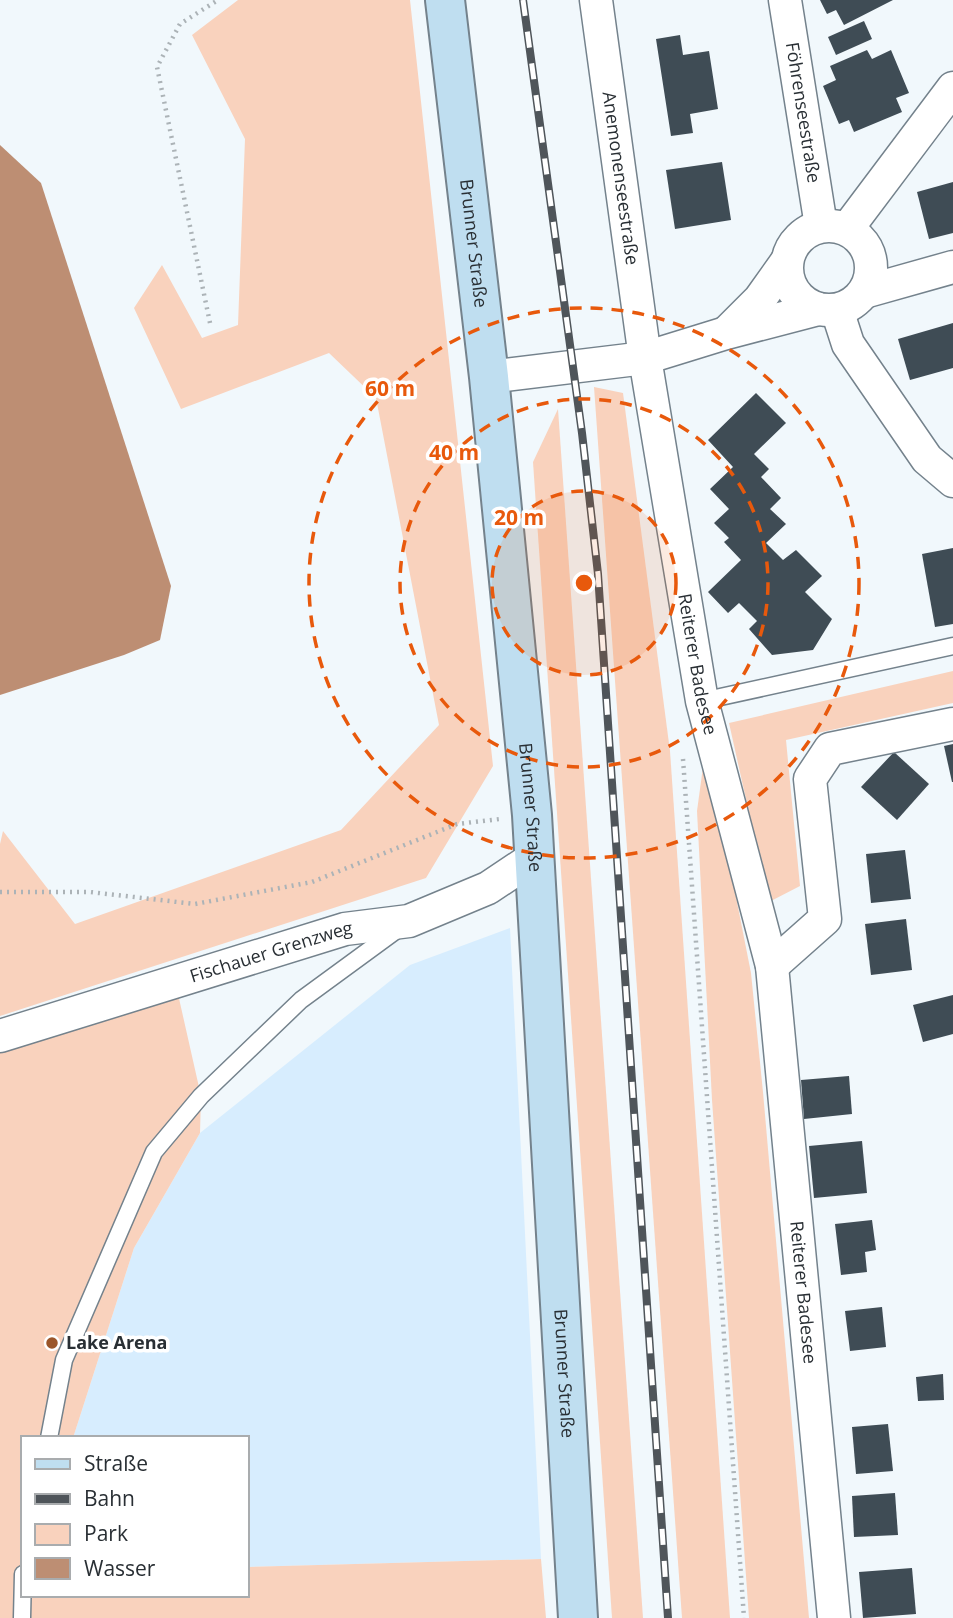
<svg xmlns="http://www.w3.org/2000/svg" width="953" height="1618" viewBox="0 0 953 1618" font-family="'Open Sans',sans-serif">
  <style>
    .built { fill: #d7edfe }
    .green { fill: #f9d2bd }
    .water { fill: #bd8e73 }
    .building { fill: #3f4c55 }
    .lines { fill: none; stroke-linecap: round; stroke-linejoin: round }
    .lane-casing { stroke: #74828c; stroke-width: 19 }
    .street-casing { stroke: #74828c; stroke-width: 35 }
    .secondary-casing { stroke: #74828c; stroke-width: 42 }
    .path { stroke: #acb3b7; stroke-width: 4.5; stroke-dasharray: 2 5; stroke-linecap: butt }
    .lane { stroke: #fff; stroke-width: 16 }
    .street { stroke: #fff; stroke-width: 32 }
    .secondary { stroke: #bfdef0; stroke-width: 38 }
    .rail-casing { stroke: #4f555a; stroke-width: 8 }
    .rail { stroke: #fff; stroke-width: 5; stroke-dasharray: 16; stroke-linecap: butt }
    .ring { fill: none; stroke: #e8590c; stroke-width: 3.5; stroke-dasharray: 12 9 }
    .poi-dot { fill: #9b562a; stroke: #fff; stroke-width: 2.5 }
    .labels { text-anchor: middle; stroke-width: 7; stroke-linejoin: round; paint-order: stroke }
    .street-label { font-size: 18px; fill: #292f34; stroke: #fff }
    .poi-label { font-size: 18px; font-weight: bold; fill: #292f34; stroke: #fff; text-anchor: start }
    .centre { fill: #e8590c; stroke: #fff; stroke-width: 3.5 }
    .ring-label { font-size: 21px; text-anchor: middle; font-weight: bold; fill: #e8590c; stroke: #fff; stroke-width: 7; stroke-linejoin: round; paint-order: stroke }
  </style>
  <rect width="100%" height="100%" fill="#f1f8fc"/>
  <polygon class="built" points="510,928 541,1559 247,1567 247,1438 73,1438 134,1248 200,1133 410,965"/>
  <g class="green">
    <polygon points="238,0 410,0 493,766 426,878 0,1016 0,844 3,831 75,924 341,830 439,725 376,398 329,353 181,409 134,308 162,265 202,338 238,325 245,139 192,35"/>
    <polygon points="594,387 623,393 670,751 730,1618 682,1618"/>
    <polygon points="558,409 643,1618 612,1618 533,462"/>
    <polygon points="953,671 953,703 786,740 800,886 769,902 729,723"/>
    <polygon points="706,745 751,973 763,1092 809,1618 749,1618 712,1100 697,811"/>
    <polygon points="178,994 201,1096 200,1133 134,1248 73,1438 23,1438 23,1595 247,1595 247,1567 541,1559 546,1618 0,1618 0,1046"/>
  </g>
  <polygon class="water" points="0,145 41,183 171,586 160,640 124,655 0,695"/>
  <g class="building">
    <polygon points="820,0 893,0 844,25 836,10 827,14"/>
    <polygon points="864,21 872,39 836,55 828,37"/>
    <polygon points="680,35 683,55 709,51 718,109 690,114 693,133 671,136 656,39"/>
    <polygon points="867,50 872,59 891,50 909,93 896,98 902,112 854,132 849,120 839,124 823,86 836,80 830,66"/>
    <polygon points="722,162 731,220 675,229 666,170"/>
    <polygon points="953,182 953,233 929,239 917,192"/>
    <polygon points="953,323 953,368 910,380 898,339"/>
    <polygon points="756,393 786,423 754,454 769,469 761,477 781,498 770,509 786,524 766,543 783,560 796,550 822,576 805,592 832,619 813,650 772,655 749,629 757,621 739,603 728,613 708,592 741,560 724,542 729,538 714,523 729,509 710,489 733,467 708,440"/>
    <polygon points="953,548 953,624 935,627 922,554"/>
    <polygon points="953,744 953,782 952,782 944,746"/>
    <polygon points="894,752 929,784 897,820 861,787"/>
    <polygon points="905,850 911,899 871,903 866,854"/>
    <polygon points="906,919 912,970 871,975 865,924"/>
    <polygon points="953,995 953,1034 923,1042 913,1005"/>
    <polygon points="849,1076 852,1114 804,1119 801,1080"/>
    <polygon points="862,1141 867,1193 814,1198 809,1146"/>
    <polygon points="872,1220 876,1250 865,1252 867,1272 841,1275 835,1224"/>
    <polygon points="882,1307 886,1347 850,1351 845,1311"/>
    <polygon points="943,1374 944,1400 918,1401 916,1377"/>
    <polygon points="888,1424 893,1471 856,1474 852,1427"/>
    <polygon points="895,1493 898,1535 854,1537 852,1496"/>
    <polygon points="912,1568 916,1614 863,1618 859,1572"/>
  </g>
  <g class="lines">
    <g class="lane-casing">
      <g id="lane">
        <polyline points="702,701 953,646"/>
        <polyline points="49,1438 64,1360 154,1152 201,1096 301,1000 398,929"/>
        <polyline points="22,1618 23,1574"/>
      </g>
    </g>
    <g class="street-casing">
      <g id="street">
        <path id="s1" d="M 596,0 L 645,358 L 702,701 L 772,966 L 834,1618"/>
        <path id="s2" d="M 785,0 L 821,226"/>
        <circle cx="829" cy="268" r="42"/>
        <polyline points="847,229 953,88"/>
        <polyline points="864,292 953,267"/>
        <polyline points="837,310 848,344 927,459 953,481"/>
        <polyline points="727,332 760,299 787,261"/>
        <polyline points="489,377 645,358 726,333 818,309"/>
        <polyline points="772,966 825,919 810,779 830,749 953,724"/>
        <path id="s3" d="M 0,1036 L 345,929 L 409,921 L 488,888 L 533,858"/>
      </g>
    </g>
    <g class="secondary-casing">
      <g id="secondary">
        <path id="s4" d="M 445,0 L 489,377 L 532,815 L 578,1618"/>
      </g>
    </g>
    <g class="path">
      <polyline points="210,323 157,67 180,24 218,0"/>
      <polyline points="683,759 744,1618"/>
      <polyline points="0,892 90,892 195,904 312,882 457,824 500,819"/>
    </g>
    <use href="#lane" class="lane"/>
    <use href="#street" class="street"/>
    <use href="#secondary" class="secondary"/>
    <g class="rail-casing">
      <polyline id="rail" points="523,0 582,433 598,574 668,1618"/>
    </g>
    <use href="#rail" class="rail"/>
  </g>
  <circle cx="584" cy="583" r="92" fill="#e8590c" fill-opacity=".12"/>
  <g class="ring">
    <circle cx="584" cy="583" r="92"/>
    <circle cx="584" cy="583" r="184"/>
    <circle cx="584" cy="583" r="275"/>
  </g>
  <circle class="poi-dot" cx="52" cy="1343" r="7"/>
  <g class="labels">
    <g class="street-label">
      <text dy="6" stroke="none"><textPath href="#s2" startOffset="114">Föhrenseestraße</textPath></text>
      <text dy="6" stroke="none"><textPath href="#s1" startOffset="180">Anemonenseestraße</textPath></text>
      <text dy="6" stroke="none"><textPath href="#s4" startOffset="245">Brunner Straße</textPath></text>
      <text dy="6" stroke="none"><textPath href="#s1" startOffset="672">Reiterer Badesee</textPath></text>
      <text dy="6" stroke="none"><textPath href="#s4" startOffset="812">Brunner Straße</textPath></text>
      <text dy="6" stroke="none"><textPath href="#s3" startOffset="284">Fischauer Grenzweg</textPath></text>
      <text dy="6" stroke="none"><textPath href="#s1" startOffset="1311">Reiterer Badesee</textPath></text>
      <text dy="6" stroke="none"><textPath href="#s4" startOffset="1379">Brunner Straße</textPath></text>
    </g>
    <g class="poi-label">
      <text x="66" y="1349">Lake Arena</text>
    </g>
  </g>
  <circle cx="584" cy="583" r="10" class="centre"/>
  <g class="ring-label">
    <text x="390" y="396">60 m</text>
    <text x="454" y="460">40 m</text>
    <text x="519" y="525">20 m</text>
  </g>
  <rect x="21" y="1436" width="228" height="161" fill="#ffffff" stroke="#a9acae" stroke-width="2"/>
  <rect x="35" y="1459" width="35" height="10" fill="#bfdef0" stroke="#a9acae" stroke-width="2"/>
  <text x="84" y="1471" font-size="21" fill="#292f34">Straße</text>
  <rect x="35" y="1494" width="35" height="10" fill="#4f555a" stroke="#a9acae" stroke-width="2"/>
  <text x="84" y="1506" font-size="21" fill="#292f34">Bahn</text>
  <rect x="35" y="1524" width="35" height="21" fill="#f9d2bd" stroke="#a9acae" stroke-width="2"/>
  <text x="84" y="1541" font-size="21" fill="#292f34">Park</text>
  <rect x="35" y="1558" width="35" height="21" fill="#bd8e73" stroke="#a9acae" stroke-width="2"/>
  <text x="84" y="1576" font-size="21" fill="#292f34">Wasser</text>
</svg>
